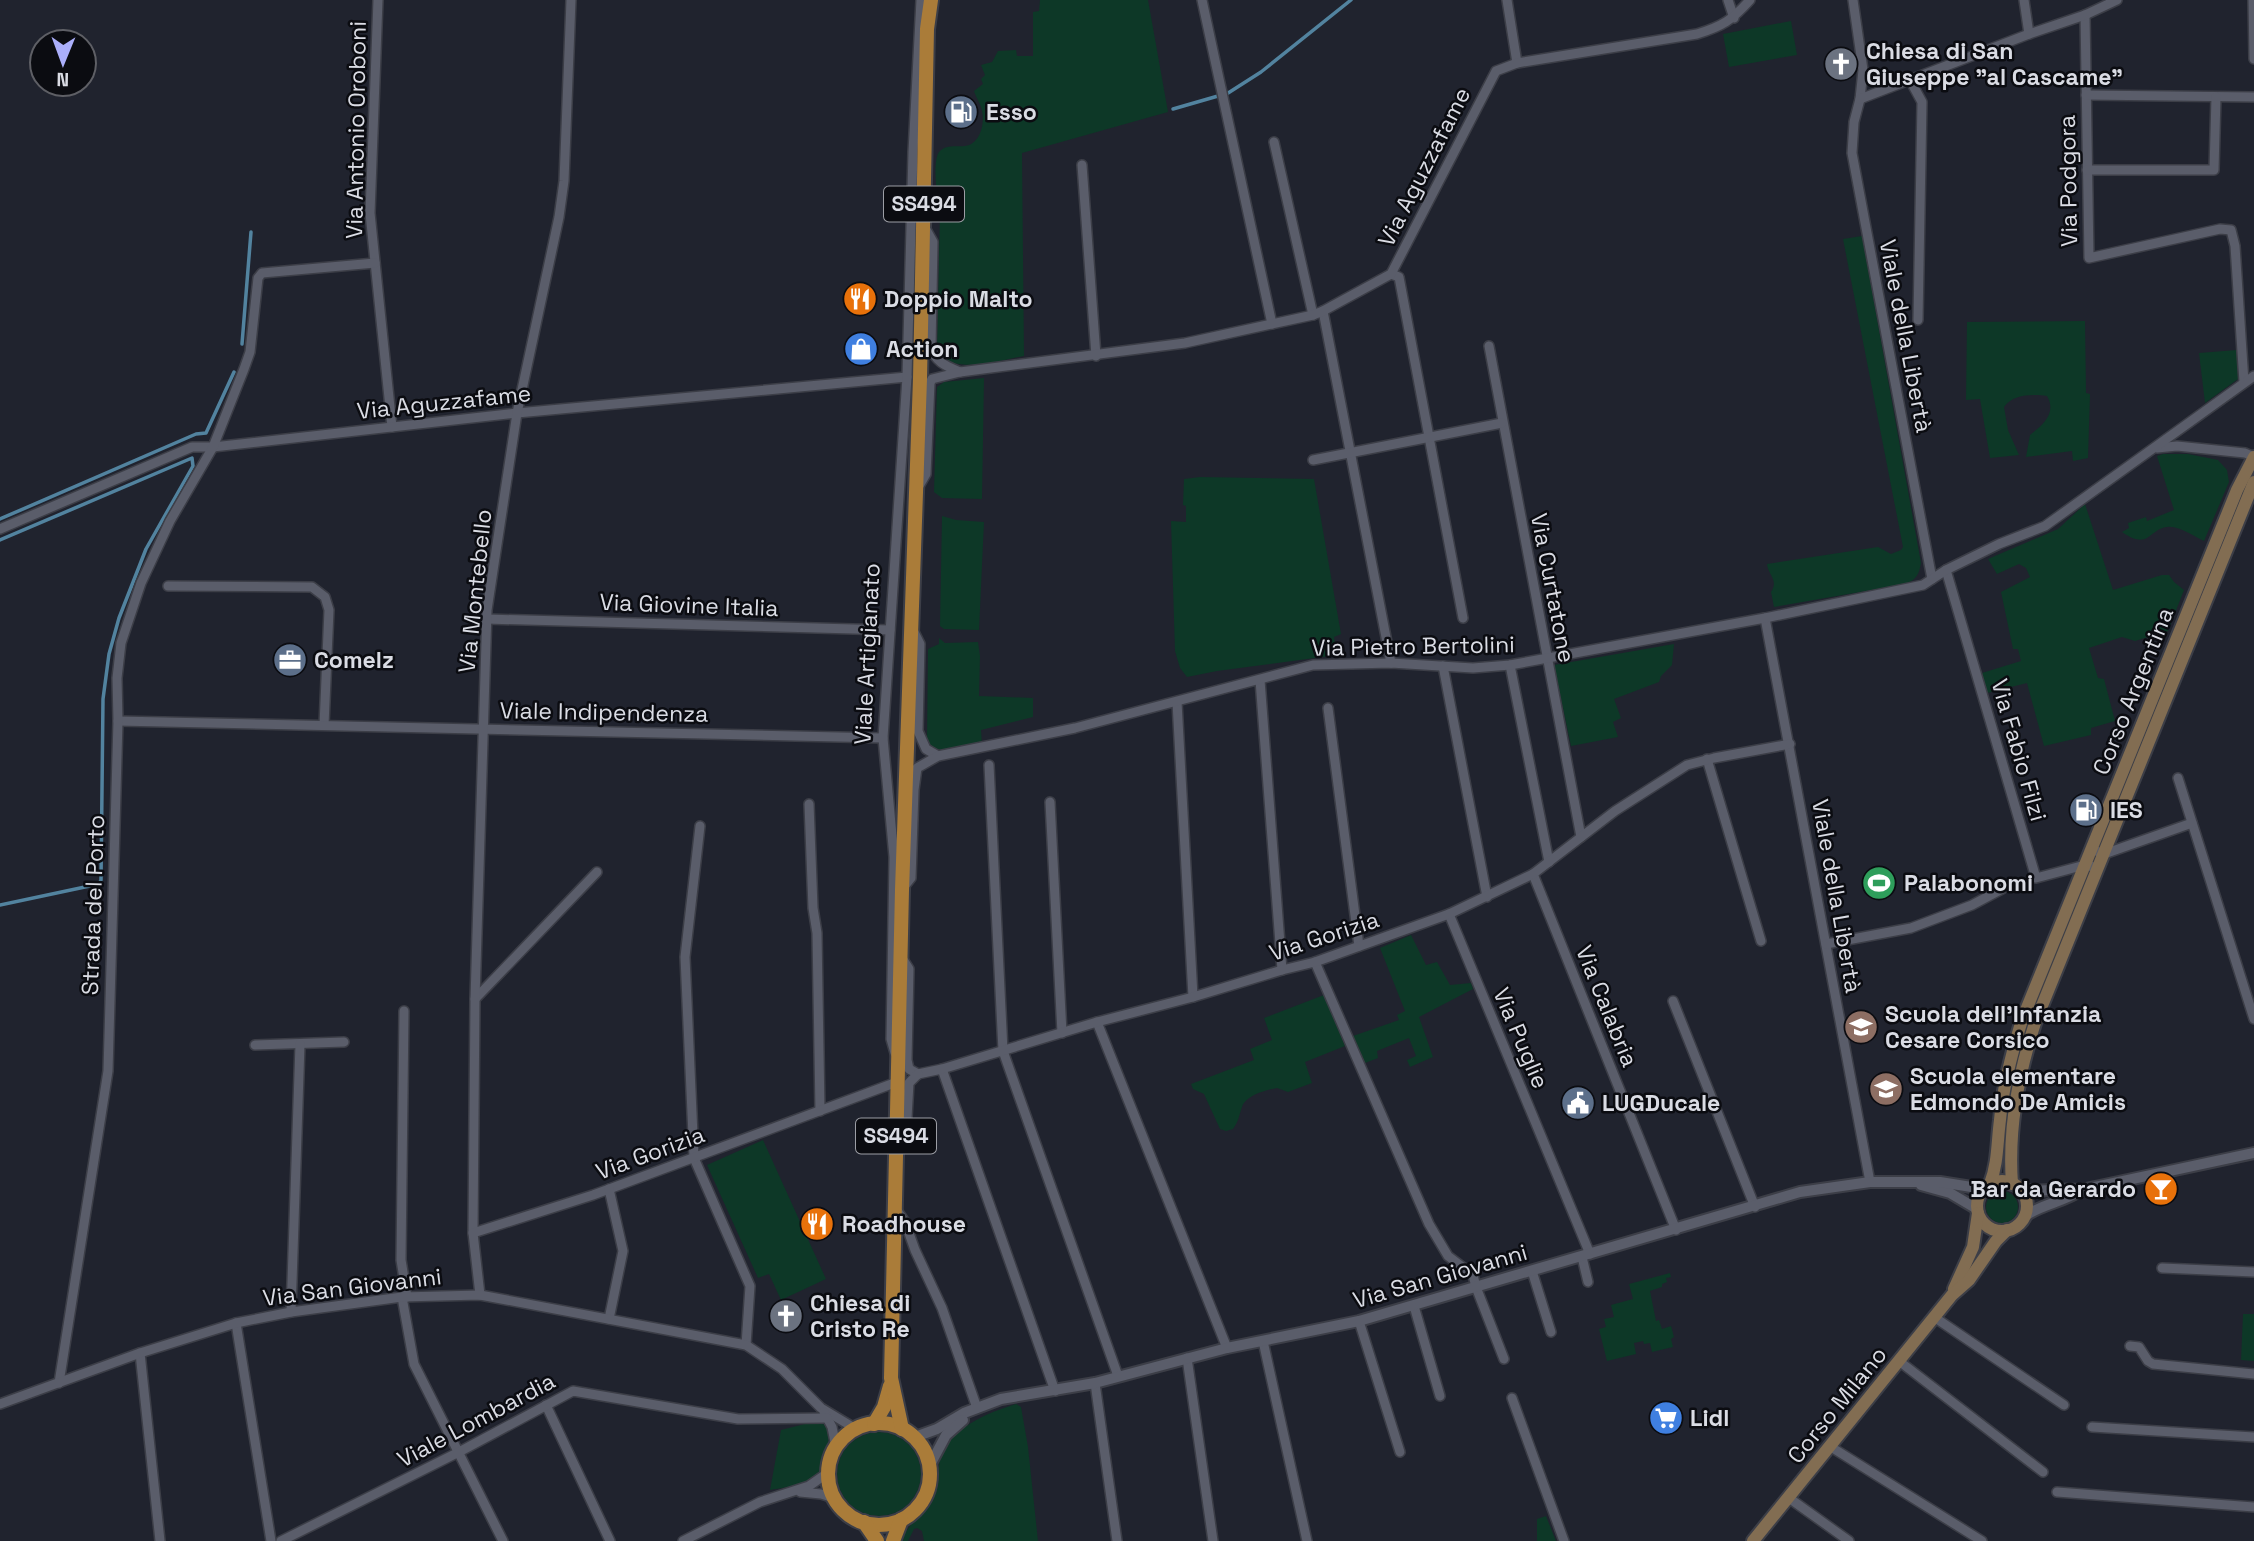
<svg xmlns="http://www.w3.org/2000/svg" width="2254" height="1541" viewBox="0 0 2254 1541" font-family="'Space Grotesk',sans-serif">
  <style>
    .green { fill: #0d3827 }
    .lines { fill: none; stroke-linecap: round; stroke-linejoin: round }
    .stream { stroke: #52839f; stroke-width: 3.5 }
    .minor-casing { stroke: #3c3e47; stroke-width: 12 }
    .tertiary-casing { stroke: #3c3e47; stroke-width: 14 }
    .secondary-casing { stroke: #3c3e47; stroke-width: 16 }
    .primary-casing { stroke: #3c3e47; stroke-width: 18 }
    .minor { stroke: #5a5d6a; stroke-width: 9 }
    .tertiary { stroke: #5a5d6a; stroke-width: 10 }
    .secondary { stroke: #826d52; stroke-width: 12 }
    .primary { stroke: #aa7c39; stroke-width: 14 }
    .labels { text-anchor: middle; stroke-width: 5; stroke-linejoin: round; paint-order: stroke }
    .shield { fill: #0b0c11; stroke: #9c9ea5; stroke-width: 2 }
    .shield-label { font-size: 21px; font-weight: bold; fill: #dadce4 }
    .poi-label { font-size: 23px; font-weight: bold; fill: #dadce4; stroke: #0b0c11; text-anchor: start }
    .street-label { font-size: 23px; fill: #dadce4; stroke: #0b0c11 }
  </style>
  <rect width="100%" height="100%" fill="#20232e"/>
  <g class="green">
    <path d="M 1040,0 L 1148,0 L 1168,112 L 1022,153 L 1024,356 C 999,360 948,378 937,347 L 940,212 C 937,200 932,162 939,152 C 946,144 955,147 965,146 C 980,144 985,124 982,111 C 981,104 976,98 974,91 L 983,84 L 981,79 L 985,75 L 981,65 L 992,62 L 998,51 L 1016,50 L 1017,56 L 1033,56 L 1033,12 L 1039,11 Z"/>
    <polygon points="1791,21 1797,55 1729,67 1723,34"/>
    <path d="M 1862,236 L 1921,563 C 1919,574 1917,579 1906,584 L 1774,607 L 1771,592 C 1779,580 1768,575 1767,564 L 1878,547 L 1891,554 L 1901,550 L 1903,547 L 1843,239 Z"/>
    <path d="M 2085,321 L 2086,393 L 2090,394 L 2088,458 L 2073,461 L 2072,451 L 2026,457 L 2030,435 C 2043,425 2057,413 2047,396 C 2033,394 2013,394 2004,407 L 2008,430 L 2019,455 L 1990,458 L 1980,399 L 1966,400 L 1967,322 Z"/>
    <polygon points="2237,350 2238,379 2205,403 2199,353"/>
    <polygon points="984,378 982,499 942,498 934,492 937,387 944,382"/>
    <path d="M 2163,454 L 2188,454 L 2218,460 L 2227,470 L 2229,482 L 2204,541 C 2195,537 2178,525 2167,527 C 2149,529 2149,551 2122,532 L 2129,528 L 2128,523 L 2146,517 L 2147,521 L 2174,510 L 2157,456 Z"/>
    <polygon points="1200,477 1314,479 1341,634 1334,637 1337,655 1217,671 1187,677 1180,668 1175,651 1171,521 1186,522 1186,506 1183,505 1184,479"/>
    <polygon points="2085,504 2113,590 2162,575 2169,575 2174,582 2184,590 2168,631 2135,641 2122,637 2089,648 2098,678 2104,679 2115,721 2091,728 2091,735 2044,746 2027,683 1987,693 1982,673 2021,661 2018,649 2013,649 2001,592 2030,577 2026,568 2019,564 1997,574 1988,559 2058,529"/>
    <polygon points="942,516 956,520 984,522 979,630 944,629 940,626"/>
    <path d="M 939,638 L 945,643 L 978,642 L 980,656 L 979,696 L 1033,698 L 1033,717 L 981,730 L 982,745 C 961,749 945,758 927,742 L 928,649 L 939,644 Z"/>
    <polygon points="1674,644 1672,665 1661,676 1659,682 1614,699 1621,718 1613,722 1618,737 1571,746 1554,665"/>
    <polygon points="1411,935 1426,965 1437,962 1450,985 1471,983 1473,989 1419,1017 1433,1057 1410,1067 1407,1060 1416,1056 1409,1038 1377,1051 1378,1058 1365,1063 1353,1036 1399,1020 1397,1015 1405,1011 1380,948"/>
    <path d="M 1324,995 L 1345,1046 L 1305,1062 L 1312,1083 L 1288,1092 L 1277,1088 C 1266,1090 1246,1095 1242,1107 C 1239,1115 1239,1121 1233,1129 L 1226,1131 L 1220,1129 L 1204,1094 L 1193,1089 L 1191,1084 L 1254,1060 L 1250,1049 L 1272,1040 L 1264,1018 Z"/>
    <polygon points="763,1140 826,1279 781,1300 769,1274 758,1278 707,1165"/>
    <circle cx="2002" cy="1207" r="16"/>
    <polygon points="1670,1273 1671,1277 1666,1278 1667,1282 1662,1284 1662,1287 1650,1291 1656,1321 1659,1320 1662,1329 1671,1326 1674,1337 1671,1339 1673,1347 1652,1352 1650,1343 1644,1344 1643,1341 1634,1343 1636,1354 1607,1361 1599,1329 1606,1327 1604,1319 1614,1317 1611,1305 1633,1299 1629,1284"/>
    <polygon points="2243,1314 2254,1314 2254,1361 2241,1360"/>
    <path d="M 1016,1404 L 1021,1407 L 1028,1447 L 1038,1541 L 924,1541 L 922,1531 L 917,1528 L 914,1529 L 908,1541 L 901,1541 C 908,1523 925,1513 932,1497 C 938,1486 937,1472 940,1460 C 949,1428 987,1413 1016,1404 Z"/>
    <path d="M 813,1422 L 822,1422 L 829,1432 C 828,1482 813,1483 770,1490 L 781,1430 Z"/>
    <circle cx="879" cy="1474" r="42"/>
    <polygon points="1546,1516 1556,1541 1537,1541 1537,1519"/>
  </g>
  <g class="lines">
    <g class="stream">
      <polyline points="1225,95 1261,72 1351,0"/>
      <polyline points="1173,109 1218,96"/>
      <polyline points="242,344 251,232"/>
      <polyline points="0,519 196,434 206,433 234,372"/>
      <polyline points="0,540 192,458 193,466 146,549 119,618 109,654 103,699 101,880 99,884 0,905"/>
    </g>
    <g class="minor-casing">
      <g id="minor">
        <polyline points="378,0 370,213 392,427"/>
        <polyline points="1202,0 1272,324"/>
        <polyline points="1507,0 1517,63"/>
        <polyline points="1728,0 1734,18"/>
        <polyline points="1853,0 1863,70 1860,99 1854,122 1852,153 1932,579"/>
        <polyline points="2024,0 2029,34"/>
        <polyline points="2253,0 2254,59"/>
        <polyline points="2085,15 2089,258 2220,229 2231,230 2235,246 2244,382"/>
        <polyline points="1910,80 1922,102 1918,320"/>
        <polyline points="2086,95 2254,97"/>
        <polyline points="1860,99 2029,34 2085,15 2117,0"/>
        <polyline points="1274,142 1313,315"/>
        <polyline points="1082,165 1096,356"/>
        <polyline points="2087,170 2214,170 2216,97"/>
        <path d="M 924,226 L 933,242 L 931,347 C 935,362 946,366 960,372"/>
        <polyline points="1391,274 1399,277 1463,618"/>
        <polyline points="1323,311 1391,663"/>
        <polyline points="1489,346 1581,837"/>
        <polyline points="2157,448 2177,446 2245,453 2254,457"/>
        <polyline points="1313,460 1502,423"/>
        <path d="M 919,486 L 926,474 L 930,383 L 932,379 L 960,372 L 1185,343 L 1313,315 L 1323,311 L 1391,274 L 1496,71 L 1517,63 L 1697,34 C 1723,26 1732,20 1750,0"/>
        <polyline points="0,529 192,447 213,447 517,413 907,377"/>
        <polyline points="1946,570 2036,878 2085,865 2098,868"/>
        <polyline points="168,586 312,587 325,597 329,610 324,725"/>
        <polyline points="1765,618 1870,1182"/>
        <polyline points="487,619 890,630"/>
        <polyline points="914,632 920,644 918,731 926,749 938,756"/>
        <polyline points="1510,665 1549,862"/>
        <polyline points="1443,666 1487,897"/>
        <polyline points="1260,680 1282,970"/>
        <polyline points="1177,702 1193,997"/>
        <polyline points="1328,708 1359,946"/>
        <polyline points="118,721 883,738"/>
        <polyline points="1707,759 1761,941"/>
        <polyline points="989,765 1003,1051 1118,1376"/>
        <polyline points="2178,778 2254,1019"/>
        <polyline points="1050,802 1062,1033"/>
        <polyline points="809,804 813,908 817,933 820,1111"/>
        <polyline points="700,826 685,957 694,1158 750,1286 746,1345"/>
        <polyline points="2091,849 2104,854 2192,823"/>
        <polyline points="1533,874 1676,1230"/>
        <polyline points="903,888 911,878 914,790 917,768 938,756 1075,728 1313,665 1391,663 1473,668 1510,665 1765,618 1923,585 1946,570 1999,544 2045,526 2254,376"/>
        <polyline points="1449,914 1590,1254"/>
        <polyline points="1826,944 1911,928 1972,905 2002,889"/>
        <polyline points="902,958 909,969 907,1060 909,1069 918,1074"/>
        <polyline points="1315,962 1429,1224 1448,1256 1473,1275 1476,1287 1504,1359"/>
        <polyline points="475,999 597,872"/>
        <polyline points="1673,1001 1755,1207"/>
        <polyline points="404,1011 401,1260 407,1297"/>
        <polyline points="1097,1022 1227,1348"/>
        <polyline points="255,1045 344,1042"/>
        <polyline points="895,1053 891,1039 894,857 883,738 907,377 913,152 921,0"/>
        <polyline points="942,1069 1055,1391"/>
        <polyline points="918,1074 942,1069 1097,1022 1193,997 1282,970 1315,962 1449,914 1533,874 1615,811 1687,765 1714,758 1790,744"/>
        <polyline points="899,1152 906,1135 909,1083 918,1074"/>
        <polyline points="896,1209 905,1222 915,1250 942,1308 977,1408"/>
        <polyline points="473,1233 475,999 487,610 517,413 559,217 564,181 571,0"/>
        <polyline points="1582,1257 1588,1282"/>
        <polyline points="2162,1268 2254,1272"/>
        <polyline points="1532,1271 1551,1332"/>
        <polyline points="480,1295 473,1233 593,1195 897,1082"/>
        <polyline points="402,1297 414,1364 503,1541"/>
        <polyline points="1414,1306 1440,1396"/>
        <polyline points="291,1312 300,1044"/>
        <polyline points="1934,1317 2064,1405"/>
        <polyline points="609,1319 623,1251 609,1189"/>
        <polyline points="1359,1321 1400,1452"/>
        <polyline points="236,1323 271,1541"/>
        <polyline points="1263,1341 1307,1541"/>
        <polyline points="2130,1346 2139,1347 2148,1361 2153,1364 2254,1374"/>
        <polyline points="140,1353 160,1541"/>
        <polyline points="1187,1358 1213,1541"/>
        <polyline points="1899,1361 2043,1472"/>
        <polyline points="59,1383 108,1071 118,721 117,678 121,643 141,583 170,521 213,447 244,369 250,352 258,278 262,273 375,263"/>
        <polyline points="1095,1383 1117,1541"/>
        <polyline points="1512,1398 1564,1541"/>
        <polyline points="0,1404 140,1353 236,1323 291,1312 402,1297 480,1295 746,1345 782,1369 821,1408 856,1429"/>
        <polyline points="546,1405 610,1541"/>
        <polyline points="824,1412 832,1427 836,1447"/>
        <polyline points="2092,1427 2254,1437"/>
        <polyline points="1831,1447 1982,1541"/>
        <polyline points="800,1492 821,1494 834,1498"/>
        <polyline points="2057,1492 2254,1507"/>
        <polyline points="1789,1498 1849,1541"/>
        <polyline points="281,1541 459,1452 573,1391 738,1419 827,1418"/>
        <polyline points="683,1541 760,1502 809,1486 829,1472"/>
      </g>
    </g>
    <g class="tertiary-casing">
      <g id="tertiary">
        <polyline points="1921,1185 1950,1193 1977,1209"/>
        <path d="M 2019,1189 C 2040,1193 2060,1188 2081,1190 L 2254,1153"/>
        <path d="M 2025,1216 C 2042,1204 2064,1202 2081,1190"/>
        <polyline points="915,1437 937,1429 964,1413 1001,1399 1095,1383 1227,1348 1359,1321 1800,1192 1870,1182 1940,1182 1984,1189"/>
        <polyline points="930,1465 946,1435 963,1420"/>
      </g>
    </g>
    <g class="secondary-casing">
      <g id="secondary">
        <circle cx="2002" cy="1206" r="25"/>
        <path d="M 1990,1184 C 1998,1163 1997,1143 2000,1120 C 2003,1086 2012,1052 2022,1020 L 2237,490 L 2254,457"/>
        <path d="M 2012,1184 C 2008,1129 2018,1075 2035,1023 L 2254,482"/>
        <polyline points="1954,1289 1973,1247 1978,1213"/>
        <polyline points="1753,1541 1952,1295 1969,1280 1996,1241 2007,1230"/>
      </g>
    </g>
    <g class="primary-casing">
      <g id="primary">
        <circle cx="879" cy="1474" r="51"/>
        <polyline points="874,1424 884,1407 890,1386"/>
        <polyline points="902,1429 891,1378 902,890 920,379 927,29 931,0"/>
        <polyline points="864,1522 877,1541"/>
        <polyline points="893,1541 901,1520"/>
      </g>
    </g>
    <use href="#minor" class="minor"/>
    <use href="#tertiary" class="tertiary"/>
    <use href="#secondary" class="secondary"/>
    <use href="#primary" class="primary"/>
  </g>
  <defs>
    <g id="church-disc" transform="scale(1.75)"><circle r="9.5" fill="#6b7280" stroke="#0b0c11"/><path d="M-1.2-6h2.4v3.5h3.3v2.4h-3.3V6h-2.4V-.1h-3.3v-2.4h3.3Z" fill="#fff"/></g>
    <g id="fuel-disc" transform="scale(1.75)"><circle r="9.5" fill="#5c6f8a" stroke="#0b0c11"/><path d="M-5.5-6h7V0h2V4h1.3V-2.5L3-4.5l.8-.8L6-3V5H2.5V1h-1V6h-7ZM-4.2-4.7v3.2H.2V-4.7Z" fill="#fff"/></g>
    <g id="restaurant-disc" transform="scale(1.75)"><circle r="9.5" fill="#e8710a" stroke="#0b0c11"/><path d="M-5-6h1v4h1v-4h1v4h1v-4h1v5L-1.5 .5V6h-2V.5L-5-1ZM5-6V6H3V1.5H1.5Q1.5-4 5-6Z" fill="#fff"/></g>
    <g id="shop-disc" transform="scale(1.75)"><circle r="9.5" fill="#3f7fe0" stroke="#0b0c11"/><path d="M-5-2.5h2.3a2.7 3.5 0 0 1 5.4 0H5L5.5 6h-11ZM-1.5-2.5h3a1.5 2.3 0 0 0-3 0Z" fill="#fff"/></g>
    <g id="office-disc" transform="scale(1.75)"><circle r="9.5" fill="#5c6f8a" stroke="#0b0c11"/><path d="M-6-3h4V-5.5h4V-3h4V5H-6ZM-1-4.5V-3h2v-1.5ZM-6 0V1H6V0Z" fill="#fff"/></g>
    <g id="stadium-disc" transform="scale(1.75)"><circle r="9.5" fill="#2e9e5b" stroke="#0b0c11"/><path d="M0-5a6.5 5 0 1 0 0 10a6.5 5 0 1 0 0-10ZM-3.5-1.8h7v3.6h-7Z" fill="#fff"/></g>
    <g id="school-disc" transform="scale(1.75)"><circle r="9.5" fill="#8d6e63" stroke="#0b0c11"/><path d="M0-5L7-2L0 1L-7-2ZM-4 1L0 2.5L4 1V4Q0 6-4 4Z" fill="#fff"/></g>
    <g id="civic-disc" transform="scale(1.75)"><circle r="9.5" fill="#5c6f8a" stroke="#0b0c11"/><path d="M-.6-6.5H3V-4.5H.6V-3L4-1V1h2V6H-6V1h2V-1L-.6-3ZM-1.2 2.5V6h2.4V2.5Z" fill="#fff"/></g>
    <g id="bar-disc" transform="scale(1.75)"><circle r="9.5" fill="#e8710a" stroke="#0b0c11"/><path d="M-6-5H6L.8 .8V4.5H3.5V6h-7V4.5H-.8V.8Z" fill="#fff"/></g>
    <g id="supermarket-disc" transform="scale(1.75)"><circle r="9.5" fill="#3f7fe0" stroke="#0b0c11"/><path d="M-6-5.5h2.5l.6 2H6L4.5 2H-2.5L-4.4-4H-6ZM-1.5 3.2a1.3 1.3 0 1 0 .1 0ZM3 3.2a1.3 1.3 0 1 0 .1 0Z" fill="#fff"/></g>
  </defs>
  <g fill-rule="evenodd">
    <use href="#church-disc" x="1841" y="64"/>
    <use href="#fuel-disc" x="961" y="112"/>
    <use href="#restaurant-disc" x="860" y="299"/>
    <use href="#shop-disc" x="861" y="349"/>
    <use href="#office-disc" x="290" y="660"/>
    <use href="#fuel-disc" x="2086" y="810"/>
    <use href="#stadium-disc" x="1879" y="883"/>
    <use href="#school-disc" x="1861" y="1027"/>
    <use href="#school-disc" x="1886" y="1089"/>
    <use href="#civic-disc" x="1578" y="1103"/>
    <use href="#bar-disc" x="2161" y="1189"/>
    <use href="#restaurant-disc" x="817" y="1224"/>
    <use href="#church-disc" x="786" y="1316"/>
    <use href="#supermarket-disc" x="1666" y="1418"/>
  </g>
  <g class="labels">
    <g class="shield">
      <rect x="884" y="186.5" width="80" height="35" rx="5"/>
      <rect x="856" y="1118.5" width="80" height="35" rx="5"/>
    </g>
    <g class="shield-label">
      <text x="924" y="211">SS494</text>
      <text x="896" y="1143">SS494</text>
    </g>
    <g class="poi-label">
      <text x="1866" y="59">Chiesa di San<tspan x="1866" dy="26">Giuseppe "al Cascame"</tspan></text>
      <text x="986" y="120">Esso</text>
      <text x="884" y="307">Doppio Malto</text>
      <text x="886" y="357">Action</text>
      <text x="314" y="668">Comelz</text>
      <text x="2110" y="818">IES</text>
      <text x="1904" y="891">Palabonomi</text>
      <text x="1885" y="1022">Scuola dell'Infanzia<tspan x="1885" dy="26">Cesare Corsico</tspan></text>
      <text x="1910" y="1084">Scuola elementare<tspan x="1910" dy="26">Edmondo De Amicis</tspan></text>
      <text x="1602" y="1111">LUGDucale</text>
      <text x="2136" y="1197" text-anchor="end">Bar da Gerardo</text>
      <text x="842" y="1232">Roadhouse</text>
      <text x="810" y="1311">Chiesa di<tspan x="810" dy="26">Cristo Re</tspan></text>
      <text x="1690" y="1426">Lidl</text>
    </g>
    <g class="street-label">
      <text transform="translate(356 130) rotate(-89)" y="8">Via Antonio Oroboni</text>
      <text transform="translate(1424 167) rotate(-63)" y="8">Via Aguzzafame</text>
      <text transform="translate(2068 181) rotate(-91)" y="8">Via Podgora</text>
      <text transform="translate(1906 336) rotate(79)" y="8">Viale della Libertà</text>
      <text transform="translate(444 402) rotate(-6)" y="8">Via Aguzzafame</text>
      <text transform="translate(1553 588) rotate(79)" y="8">Via Curtatone</text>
      <text transform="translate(475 591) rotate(-84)" y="8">Via Montebello</text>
      <text transform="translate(689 605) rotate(2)" y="8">Via Giovine Italia</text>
      <text transform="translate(1413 646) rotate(-1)" y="8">Via Pietro Bertolini</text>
      <text transform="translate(867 654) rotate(-87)" y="8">Viale Artigianato</text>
      <text transform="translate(2133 691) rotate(-68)" y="8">Corso Argentina</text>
      <text transform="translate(604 712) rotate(1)" y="8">Viale Indipendenza</text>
      <text transform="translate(2019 750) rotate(74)" y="8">Via Fabio Filzi</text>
      <text transform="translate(1837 896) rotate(80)" y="8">Viale della Libertà</text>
      <text transform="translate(93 905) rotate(-88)" y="8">Strada del Porto</text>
      <text transform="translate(1324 936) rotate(-18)" y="8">Via Gorizia</text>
      <text transform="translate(1607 1006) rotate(68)" y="8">Via Calabria</text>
      <text transform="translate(1521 1038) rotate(67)" y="8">Via Puglie</text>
      <text transform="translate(650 1153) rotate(-20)" y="8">Via Gorizia</text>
      <text transform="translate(1440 1276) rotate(-16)" y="8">Via San Giovanni</text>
      <text transform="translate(352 1287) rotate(-7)" y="8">Via San Giovanni</text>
      <text transform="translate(1837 1405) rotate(-51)" y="8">Corso Milano</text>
      <text transform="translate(476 1420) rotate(-28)" y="8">Viale Lombardia</text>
    </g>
  </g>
  <g transform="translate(63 63) rotate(181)"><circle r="33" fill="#0b0c11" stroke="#5e5f65" stroke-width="2"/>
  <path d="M0-5L12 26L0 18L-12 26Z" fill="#abaffb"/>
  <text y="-10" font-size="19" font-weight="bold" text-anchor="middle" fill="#dadce4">N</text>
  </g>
</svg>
